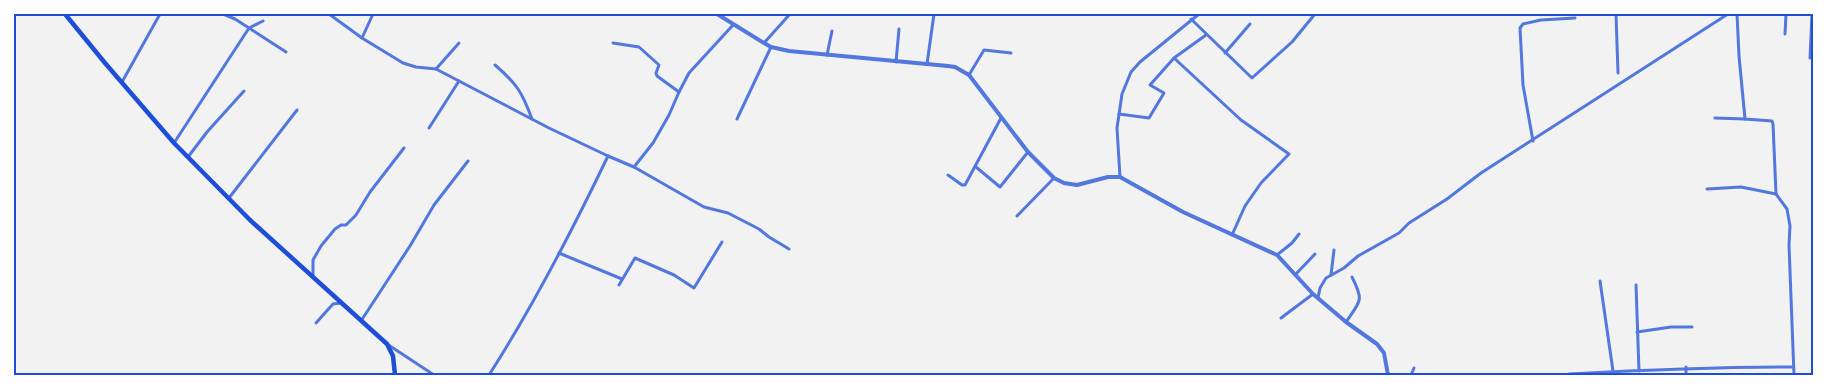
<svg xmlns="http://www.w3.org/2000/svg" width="1827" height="389" viewBox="0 0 1827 389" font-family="Ubuntu,sans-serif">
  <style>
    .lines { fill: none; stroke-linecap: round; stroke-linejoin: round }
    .minor { stroke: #5277de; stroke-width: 3 }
    .tertiary { stroke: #5277de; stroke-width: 4 }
    .secondary { stroke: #1d4ed8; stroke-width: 4.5 }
    .neatline { fill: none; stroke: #1d4ed8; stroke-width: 2 }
  </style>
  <rect width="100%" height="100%" fill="#f2f2f2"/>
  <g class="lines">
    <g class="minor">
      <polyline points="223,14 235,19 286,52"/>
      <polyline points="329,14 362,38 403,63 416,67 436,69 459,81"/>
      <polyline points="1616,14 1618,73"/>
      <polyline points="1737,14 1739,56 1745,119 1772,121 1773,124 1776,194 1787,209 1790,226 1789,245 1794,375"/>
      <polyline points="1191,19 1252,78 1292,42 1315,14"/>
      <polyline points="1785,34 1786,14"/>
      <polyline points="362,38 373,14"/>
      <polyline points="613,43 639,47 659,65 656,73 657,76 679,92"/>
      <polyline points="764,43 790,14"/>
      <polyline points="1225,53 1250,24"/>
      <polyline points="827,55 832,31"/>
      <polyline points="1174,58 1241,120 1289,154 1261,183 1245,206 1232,235"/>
      <polyline points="1810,58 1812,14"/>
      <polyline points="896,62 899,29"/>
      <polyline points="927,64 934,14"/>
      <path d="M 495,65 C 517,84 522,92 532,119"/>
      <polyline points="436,69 459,43"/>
      <polyline points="969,75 984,50 1011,53"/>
      <polyline points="122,82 160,14"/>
      <polyline points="1119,114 1149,118 1164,93 1150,85 1174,58 1206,35"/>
      <polyline points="1715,118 1745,119"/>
      <polyline points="737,119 771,47"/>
      <polyline points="429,128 459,81 549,128 608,156"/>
      <polyline points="1533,141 1523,85 1520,28 1523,24 1541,20 1575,18"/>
      <polyline points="174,143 249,28 263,21"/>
      <polyline points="188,157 207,132 244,91"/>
      <polyline points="634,167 704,207 728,213 759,229 769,237 789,249"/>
      <polyline points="976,167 1000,187 1028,152"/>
      <polyline points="948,175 962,185 965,185 1001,118"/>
      <polyline points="1120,177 1117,128 1122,94 1131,72 1140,62 1199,14"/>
      <polyline points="1707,189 1741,187 1776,194"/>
      <polyline points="229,198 297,110"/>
      <polyline points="1017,216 1054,178"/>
      <polyline points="559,253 622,279"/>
      <polyline points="1277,255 1292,243 1299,234"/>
      <polyline points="1295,275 1315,254"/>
      <polyline points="1331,275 1334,250"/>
      <polyline points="313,276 313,260 321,246 335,229 341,225 346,225 356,215 370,192 404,148"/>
      <polyline points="1600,281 1613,371"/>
      <polyline points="619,285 635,258 674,275 694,288 722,242"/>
      <polyline points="1636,285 1639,371"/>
      <polyline points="1318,298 1320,288 1326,278 1344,268 1358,256 1399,233 1409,223 1447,199 1481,173 1728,14"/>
      <polyline points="1281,318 1313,294"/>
      <polyline points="361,321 410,246 434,205 468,161"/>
      <path d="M 1346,322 C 1361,300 1364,301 1352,277"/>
      <polyline points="316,323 333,304 341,303"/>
      <polyline points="1637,332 1671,327 1692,327"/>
      <polyline points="387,344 434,375"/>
      <polyline points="1686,367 1686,375"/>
      <path d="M 1569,374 C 1644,370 1718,367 1793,367"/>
      <path d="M 489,375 C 534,305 572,231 608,156 L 634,167 L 653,143 L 669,115 L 679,92 L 689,73 L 733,25"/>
      <polyline points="1411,375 1414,368"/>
    </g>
    <polyline class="tertiary" points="717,14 764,43 771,47 789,51 948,66 955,67 969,75 1028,152 1054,178 1064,183 1077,185 1108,177 1120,177 1183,212 1277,255 1313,294 1346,322 1377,344 1384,353 1388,375"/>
    <polyline class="secondary" points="65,14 105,63 174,143 250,220 387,344 393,356 395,375"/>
  </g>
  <rect width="1827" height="389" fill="none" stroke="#ffffff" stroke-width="30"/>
  <rect x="15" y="15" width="1797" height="359" class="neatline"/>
</svg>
